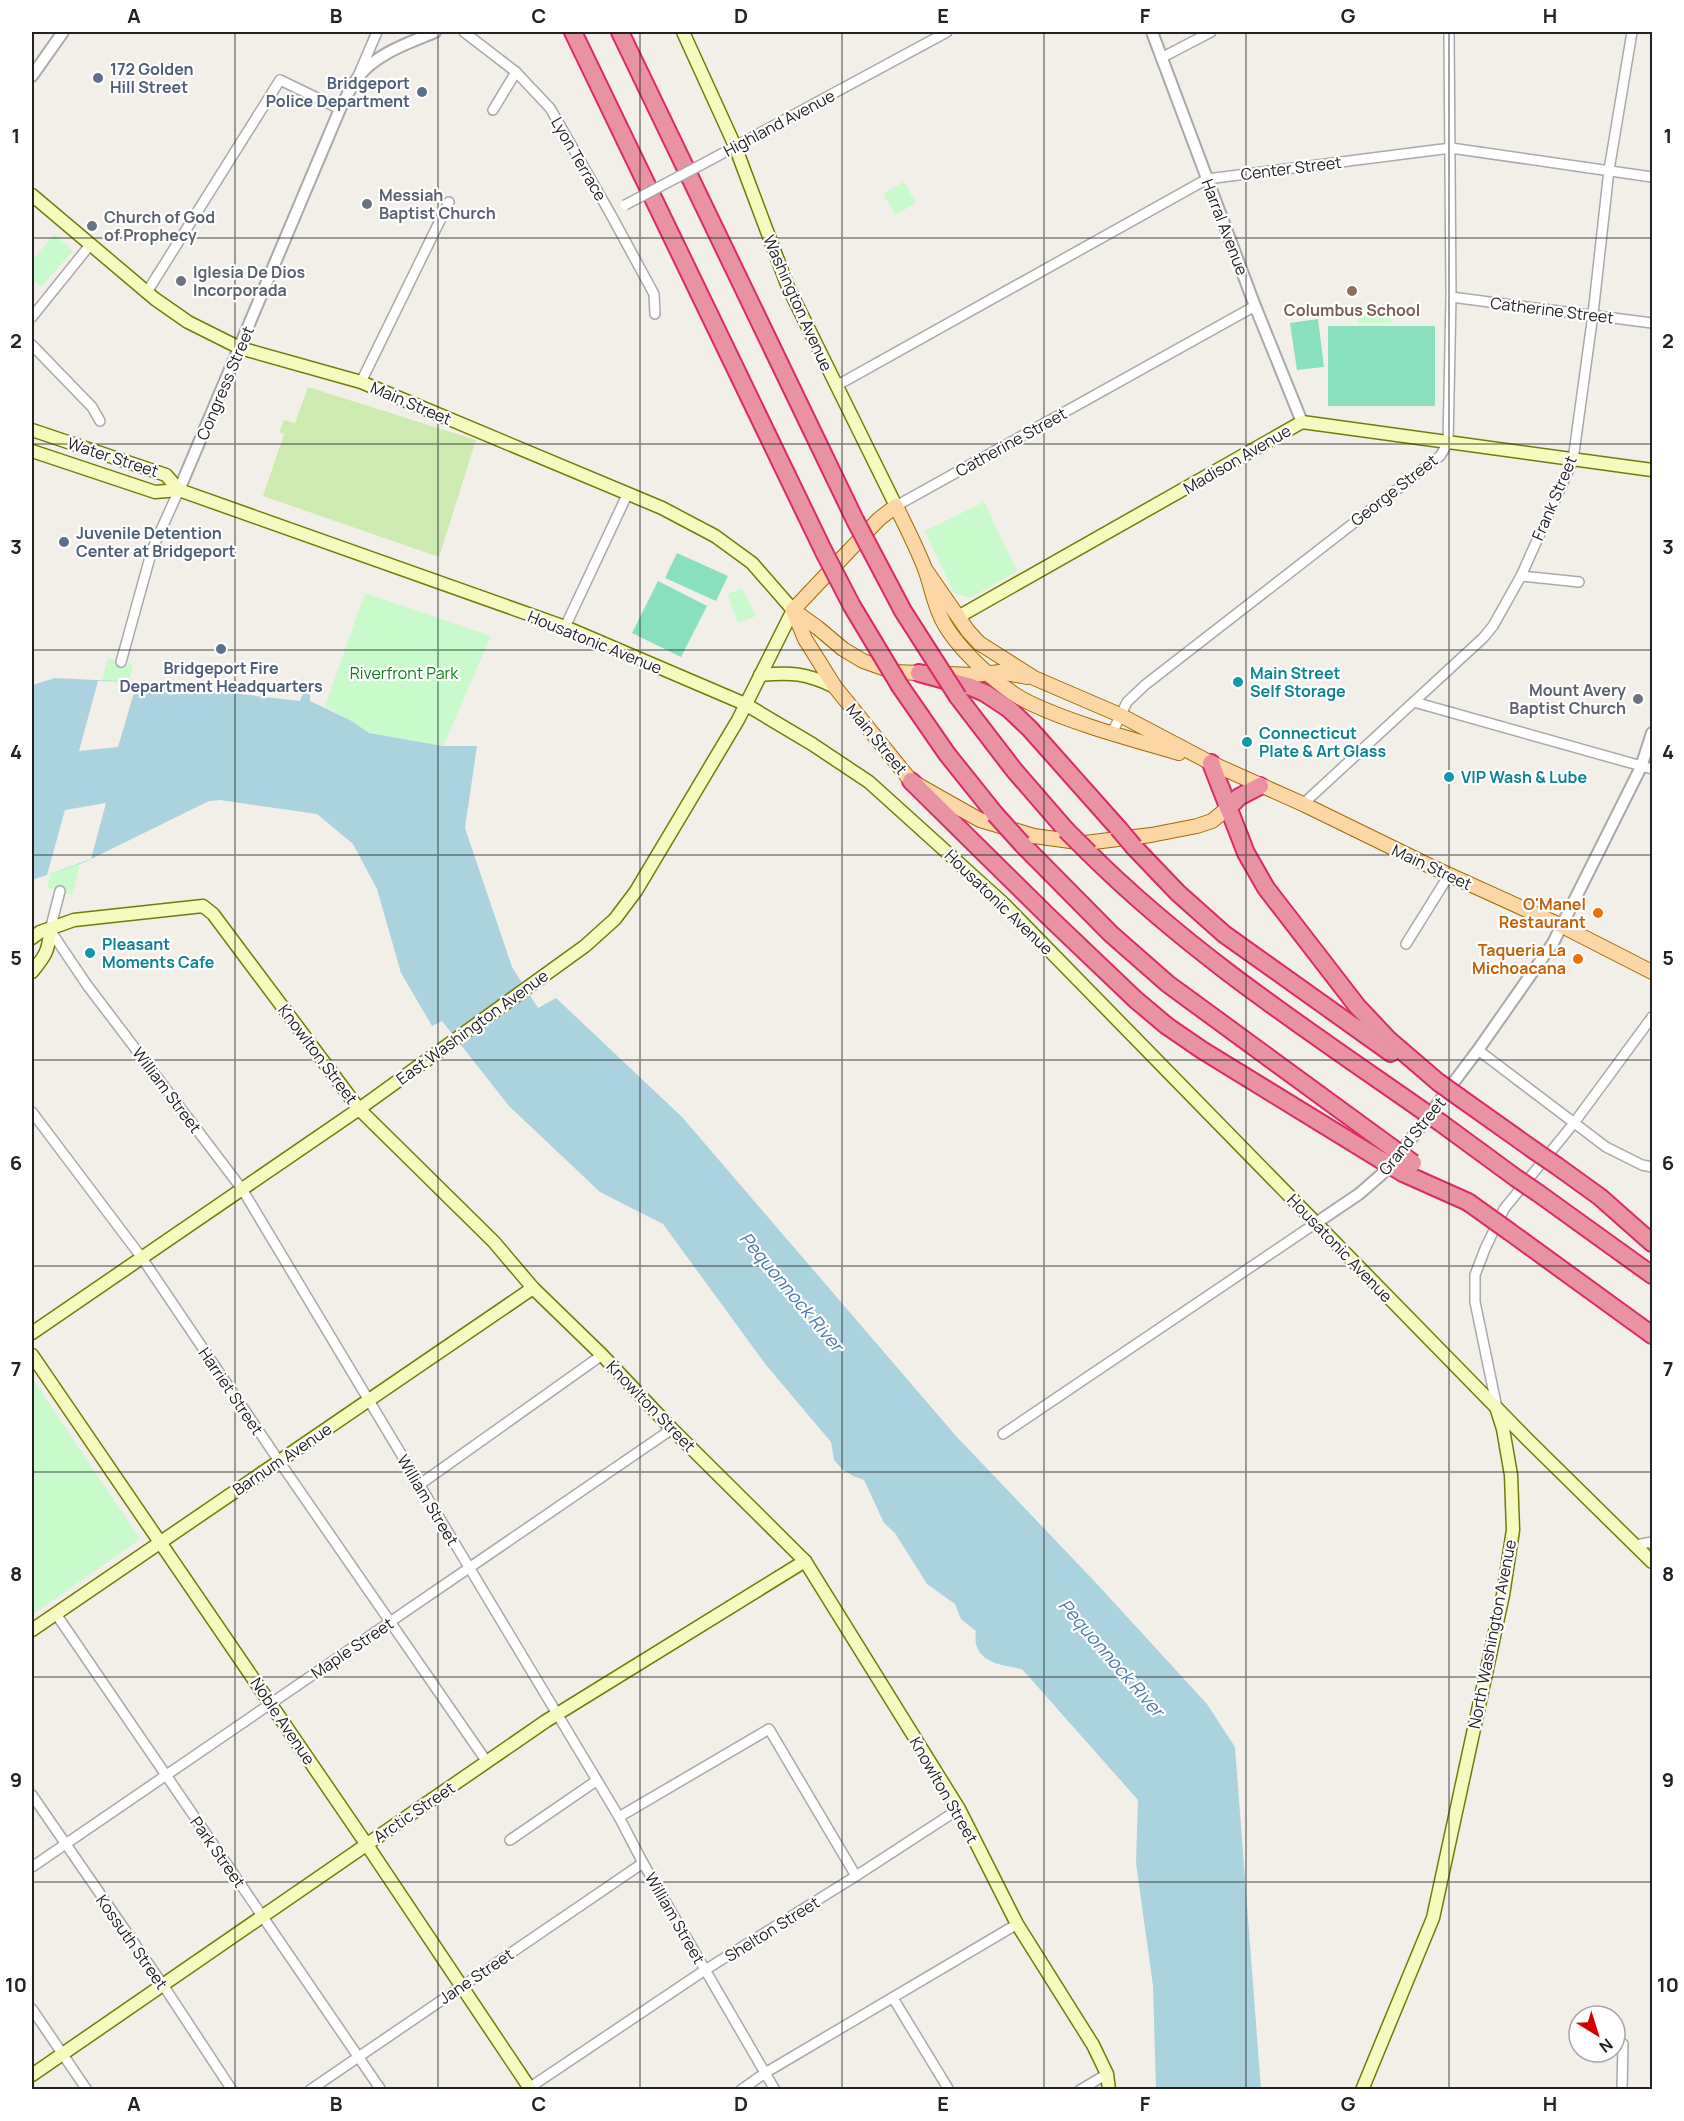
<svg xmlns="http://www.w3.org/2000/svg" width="1684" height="2121" viewBox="0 0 1684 2121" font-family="Manrope,sans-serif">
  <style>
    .grass { fill: #cdebb0 }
    .park { fill: #c8facc }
    .pitch { fill: #88e0be }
    .water { fill: #aad3df }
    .pier { fill: #f2efe9 }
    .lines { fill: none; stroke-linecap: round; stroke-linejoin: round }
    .minor-casing { stroke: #a9a9a9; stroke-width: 12 }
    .tertiary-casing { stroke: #a9a9a9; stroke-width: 14 }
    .secondary-casing { stroke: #707d05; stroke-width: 15 }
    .primary-casing { stroke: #a06b00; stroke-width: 16 }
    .motorway-casing { stroke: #dc2a67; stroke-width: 20 }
    .minor { stroke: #fff; stroke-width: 9 }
    .tertiary { stroke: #fff; stroke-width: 10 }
    .secondary { stroke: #f7fabf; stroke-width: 12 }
    .primary { stroke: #fcd6a4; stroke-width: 14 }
    .motorway { stroke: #e892a2; stroke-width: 16 }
    .minor-bridge-casing { stroke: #a9a9a9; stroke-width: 12; stroke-linecap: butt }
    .motorway-bridge-casing { stroke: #dc2a67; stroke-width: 20; stroke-linecap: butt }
    .minor-bridge { stroke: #fff; stroke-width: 9 }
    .motorway-bridge { stroke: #e892a2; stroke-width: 16 }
    .grid { fill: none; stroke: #222; stroke-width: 1.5; stroke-opacity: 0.55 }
    .service-dot { fill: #5c6f8a; stroke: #fff; stroke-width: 2 }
    .worship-dot { fill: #6b7280; stroke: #fff; stroke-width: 2 }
    .education-dot { fill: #8d6e63; stroke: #fff; stroke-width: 2 }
    .culture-dot { fill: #0f9aa8; stroke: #fff; stroke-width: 2 }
    .food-dot { fill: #e8710a; stroke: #fff; stroke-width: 2 }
    .labels { text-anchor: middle; stroke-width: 4.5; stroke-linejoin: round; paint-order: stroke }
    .service-label { font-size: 16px; font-weight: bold; fill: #4e5e75; stroke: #fff; text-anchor: start }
    .street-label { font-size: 16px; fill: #222; stroke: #fff }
    .worship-label { font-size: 16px; font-weight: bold; fill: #5b616d; stroke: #fff; text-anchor: start }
    .education-label { font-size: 16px; font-weight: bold; fill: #785e54; stroke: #fff }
    .park-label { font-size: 16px; fill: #0c8416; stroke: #fff }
    .culture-label { font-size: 16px; font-weight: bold; fill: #0d838f; stroke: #fff; text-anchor: start }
    .food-label { font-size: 16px; font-weight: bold; fill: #c56008; stroke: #fff; text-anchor: end }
    .water-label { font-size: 18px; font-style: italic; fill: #4a7aab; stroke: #fff }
    .neatline { fill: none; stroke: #222; stroke-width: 2 }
    .grid-label { font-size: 20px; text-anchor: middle; font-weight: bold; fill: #222 }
  </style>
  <rect width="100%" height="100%" fill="#f2efe9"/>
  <polygon class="grass" points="308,387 476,440 439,557 263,496 284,434 279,432 284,420 295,423"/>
  <g class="park">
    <polygon points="904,182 916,203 895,215 883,194"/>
    <polygon points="54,234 73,251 41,287 32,278 32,261"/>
    <polygon points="1362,307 1388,308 1391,313 1391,323 1357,323 1358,310"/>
    <polygon points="984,502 1017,571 970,598 954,593 925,531"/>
    <polygon points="742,588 756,616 738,623 727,594"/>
    <polygon points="365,593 491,636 443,746 369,733 350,720 325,706"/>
    <polygon points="108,658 133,665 112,745 83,750"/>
    <polygon points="95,805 72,895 47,887 68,811"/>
    <polygon points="32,1378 139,1537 136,1542 32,1615"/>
  </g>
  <g class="pitch">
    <polygon points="1318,319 1324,367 1297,370 1290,323"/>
    <rect x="1328" y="326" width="107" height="80"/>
    <polygon points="677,553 728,576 716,601 665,578"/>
    <polygon points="658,581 707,606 681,657 632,633"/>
  </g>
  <path class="water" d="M 55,678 L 137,682 L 300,701 L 304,691 L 310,692 L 310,701 L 350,720 L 369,733 L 443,746 L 477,746 L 465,828 L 512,967 L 538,1008 L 556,998 L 682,1117 L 956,1436 L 1097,1584 L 1207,1704 L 1235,1747 L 1261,2089 L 1156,2089 L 1153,1986 L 1136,1863 L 1138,1800 L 1022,1669 C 999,1665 971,1662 976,1631 L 961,1619 L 955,1604 L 927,1584 L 895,1533 L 884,1523 L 864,1480 L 853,1476 L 842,1469 L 834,1460 L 831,1442 L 766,1365 L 663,1224 L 600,1192 L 509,1106 L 442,1021 L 432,1026 L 401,973 L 377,889 L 353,844 L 317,814 L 220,800 L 209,801 L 85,862 L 32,880 L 32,685 Z"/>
  <g class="pier">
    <polygon points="98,681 137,682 118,747 79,751"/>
    <polygon points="106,803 91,859 47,875 65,810"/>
  </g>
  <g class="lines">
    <g class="minor-casing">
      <g id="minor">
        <polyline points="464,32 516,72 550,108 610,213 654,294 655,314"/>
        <polyline points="1161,58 1211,32"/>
        <polyline points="358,76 377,32"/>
        <polyline points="493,110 516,72"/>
        <polyline points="712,159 947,32"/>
        <polyline points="147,292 280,80 340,109"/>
        <polyline points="1451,297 1652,323"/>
        <polyline points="32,317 90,245"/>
        <polyline points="32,345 92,407 100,421"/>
        <polyline points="361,382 449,202"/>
        <polyline points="836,386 1207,179 1451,148 1652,177"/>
        <polyline points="896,506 1255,306"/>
        <polyline points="1521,576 1579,582"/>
        <polyline points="565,627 628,493"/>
        <polyline points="121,662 152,550 179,490"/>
        <polyline points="1414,702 1652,769"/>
        <polyline points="1112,733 1127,702 1145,685 1440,456 1448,443 1451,297 1449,32"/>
        <polyline points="1303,804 1483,638 1493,626 1521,576 1573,460 1593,314 1609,170 1632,32"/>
        <polyline points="60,891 50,930 87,985 242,1189 619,1817 643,1863 775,2090"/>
        <polyline points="1406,944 1449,875"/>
        <polyline points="1478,1050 1606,1147 1642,1165 1652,1167"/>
        <polyline points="32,1112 142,1258 279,1461 487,1762"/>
        <polyline points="1497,1408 1475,1302 1475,1275 1485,1249 1504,1209 1574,1123 1652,1017"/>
        <polyline points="1003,1434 1316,1223"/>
        <polyline points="419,1485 602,1355"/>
        <polyline points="1636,1545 1652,1542"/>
        <polyline points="56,1614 381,2090"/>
        <polyline points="32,1795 163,1985 232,2090"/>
        <polyline points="619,1817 769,1729 856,1876"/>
        <polyline points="510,1840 596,1781"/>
        <polyline points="32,1867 672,1429"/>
        <polyline points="893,1998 949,2090"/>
        <polyline points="32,2009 87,2090"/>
        <polyline points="310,2090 643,1863"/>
        <polyline points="526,2090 705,1970 856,1876 959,1809"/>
        <polyline points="741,2090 765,2073 1017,1924"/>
        <polyline points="1080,2090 1107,2074"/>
        <polyline points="1622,2090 1623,2044"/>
      </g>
    </g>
    <g class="tertiary-casing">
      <g id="tertiary">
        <polyline points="1152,32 1255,306 1302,422"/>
        <polyline points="32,76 63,32"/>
        <path d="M 179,490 L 340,109 C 346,98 351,86 359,76 C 377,53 409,43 435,32"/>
        <polyline points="1316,1223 1359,1194 1382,1174 1402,1151 1478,1050 1553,943 1641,767 1652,733"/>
      </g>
    </g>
    <g class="secondary-casing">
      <g id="secondary">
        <polyline points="683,32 735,146 788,287 896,506"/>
        <polyline points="32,195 155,299 188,322 240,348 361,382 662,508 715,536 752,563 793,610 738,720 636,891 615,919 585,946 359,1109 32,1333"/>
        <polyline points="32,430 166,475 179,490"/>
        <polyline points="32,451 155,492 179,490 565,627 745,704 812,744 869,782 1003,903 1528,1440 1652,1562"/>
        <polyline points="958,617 1302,422 1652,470"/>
        <path d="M 760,675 C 791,672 806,673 835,687"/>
        <polyline points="32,938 40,932 74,920 203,906 213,914 359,1109 494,1242 533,1288 602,1355 672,1429 805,1561 959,1809 1017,1924 1093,2045 1107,2074 1109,2090"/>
        <path d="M 32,972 C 45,956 49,951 50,930"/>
        <polyline points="32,1355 367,1845 531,2090"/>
        <polyline points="32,1630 533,1288"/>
        <polyline points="32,2075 546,1721 805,1561"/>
        <polyline points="1362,2090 1433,1918 1503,1595 1513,1530 1511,1475 1503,1429 1497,1410"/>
      </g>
    </g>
    <g class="primary-casing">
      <g id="primary">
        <polyline points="925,569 968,631 979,643 1034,678 1120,715 1211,763 1303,804 1432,867 1562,926 1652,972"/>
        <path d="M 793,610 L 879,519 L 896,506 C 906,527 917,548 925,569 C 932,588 934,607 945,625 C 961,652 1003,691 1032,704 C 1077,725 1132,739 1179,753"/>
        <polyline points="793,610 805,639 835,687 911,781 980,820 1034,836 1085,843 1151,835 1197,826 1212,821 1228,808"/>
        <polyline points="793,610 818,628 843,649 863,661 894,672 974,675 1000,672 1027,677"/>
      </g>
    </g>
    <g class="motorway-casing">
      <g id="motorway">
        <polyline points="573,32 824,552"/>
        <polyline points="620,32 855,520"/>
        <polyline points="919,673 971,687 985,693 1009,709 1030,729 1118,828"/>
        <polyline points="900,686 947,754 995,814"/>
        <polyline points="958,697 1014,770 1066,830"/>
        <polyline points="1211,763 1246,853 1266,888 1357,1006 1388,1039 1438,1082"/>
        <polyline points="911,781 1050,918 1136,1000 1167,1026 1202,1050 1381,1160"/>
        <polyline points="1228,808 1239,797 1260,786"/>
        <polyline points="1022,844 1111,934 1168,984 1391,1147"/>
        <polyline points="1134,847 1178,893 1224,934 1391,1053"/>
        <path d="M 1089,853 C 1190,953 1303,1027 1419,1108"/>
        <polyline points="1459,1097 1535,1151"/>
        <polyline points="1441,1123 1516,1178"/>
        <polyline points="1557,1166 1600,1197 1652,1243"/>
        <polyline points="1403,1173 1468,1202"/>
        <polyline points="1538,1193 1652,1275"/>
        <polyline points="1510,1232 1652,1335"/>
      </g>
    </g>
    <use href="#minor" class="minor"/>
    <use href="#tertiary" class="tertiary"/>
    <use href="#secondary" class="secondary"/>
    <use href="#primary" class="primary"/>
    <use href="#motorway" class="motorway"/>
    <g class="minor-bridge-casing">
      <polyline id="minor-bridge" points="625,205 712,159"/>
    </g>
    <g class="motorway-bridge-casing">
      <g id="motorway-bridge">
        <polyline points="855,520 903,611 958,697"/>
        <polyline points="824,552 852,606 900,686"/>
        <polyline points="995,814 1022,844"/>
        <polyline points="1118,828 1134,847"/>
        <polyline points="1066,830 1089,853"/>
        <polyline points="1438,1082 1459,1097"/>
        <polyline points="1419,1108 1441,1123"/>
        <polyline points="1391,1147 1413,1163"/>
        <polyline points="1535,1151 1557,1166"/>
        <polyline points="1381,1160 1403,1173"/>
        <polyline points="1516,1178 1538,1193"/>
        <polyline points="1468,1202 1510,1232"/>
      </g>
    </g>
    <use href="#minor-bridge" class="minor-bridge"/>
    <use href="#motorway-bridge" class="motorway-bridge"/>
  </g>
  <path class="grid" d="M 235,32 L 235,2090M 438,32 L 438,2090M 640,32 L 640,2090M 842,32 L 842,2090M 1044,32 L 1044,2090M 1246,32 L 1246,2090M 1449,32 L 1449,2090M 32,238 L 1652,238M 32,444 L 1652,444M 32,650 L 1652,650M 32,855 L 1652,855M 32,1060 L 1652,1060M 32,1266 L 1652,1266M 32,1472 L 1652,1472M 32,1677 L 1652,1677M 32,1882 L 1652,1882"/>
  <g class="service-dot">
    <circle cx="98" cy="78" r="6"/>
    <circle cx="422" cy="92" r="6"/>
    <circle cx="64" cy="542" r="6"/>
    <circle cx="221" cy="649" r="6"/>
  </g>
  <g class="worship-dot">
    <circle cx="367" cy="204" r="6"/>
    <circle cx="92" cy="226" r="6"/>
    <circle cx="181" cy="281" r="6"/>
    <circle cx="1638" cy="699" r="6"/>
  </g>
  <circle class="education-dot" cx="1352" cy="291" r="6"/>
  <g class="culture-dot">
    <circle cx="1238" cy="682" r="6"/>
    <circle cx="1247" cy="742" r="6"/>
    <circle cx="1449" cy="777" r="6"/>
    <circle cx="90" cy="953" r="6"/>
  </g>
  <g class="food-dot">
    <circle cx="1598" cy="913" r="6"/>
    <circle cx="1578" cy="959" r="6"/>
  </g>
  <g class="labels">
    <g class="service-label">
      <text x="110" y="75">172 Golden<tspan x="110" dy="18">Hill Street</tspan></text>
      <text x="410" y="89" text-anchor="end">Bridgeport<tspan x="410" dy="18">Police Department</tspan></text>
      <text x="76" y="539">Juvenile Detention<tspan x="76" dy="18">Center at Bridgeport</tspan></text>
      <text x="221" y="674" text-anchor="middle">Bridgeport Fire<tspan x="221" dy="18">Department Headquarters</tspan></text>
    </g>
    <g class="street-label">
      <text transform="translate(779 123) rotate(-28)" y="6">Highland Avenue</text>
      <text transform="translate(579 159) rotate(60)" y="6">Lyon Terrace</text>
      <text transform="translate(1291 168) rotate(-7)" y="6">Center Street</text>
      <text transform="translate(1225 227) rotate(69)" y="6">Harral Avenue</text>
      <text transform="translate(798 303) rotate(66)" y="6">Washington Avenue</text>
      <text transform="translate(1552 310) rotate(7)" y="6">Catherine Street</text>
      <text transform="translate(225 383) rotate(-67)" y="6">Congress Street</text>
      <text transform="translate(411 403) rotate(23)" y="6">Main Street</text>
      <text transform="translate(1011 442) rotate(-29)" y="6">Catherine Street</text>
      <text transform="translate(113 457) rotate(18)" y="6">Water Street</text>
      <text transform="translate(1237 459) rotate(-30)" y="6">Madison Avenue</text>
      <text transform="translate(1394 490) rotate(-38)" y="6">George Street</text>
      <text transform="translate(1554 498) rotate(-67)" y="6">Frank Street</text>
      <text transform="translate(595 642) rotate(22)" y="6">Housatonic Avenue</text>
      <text transform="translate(877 739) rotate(51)" y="6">Main Street</text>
      <text transform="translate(1432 867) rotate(25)" y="6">Main Street</text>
      <text transform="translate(999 902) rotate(44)" y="6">Housatonic Avenue</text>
      <text transform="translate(472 1027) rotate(-36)" y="6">East Washington Avenue</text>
      <text transform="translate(318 1054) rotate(53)" y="6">Knowlton Street</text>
      <text transform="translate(167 1090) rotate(53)" y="6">William Street</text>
      <text transform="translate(1412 1136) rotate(-51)" y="6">Grand Street</text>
      <text transform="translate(1340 1248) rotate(46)" y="6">Housatonic Avenue</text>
      <text transform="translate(231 1391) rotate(56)" y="6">Harriet Street</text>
      <text transform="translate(651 1406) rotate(46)" y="6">Knowlton Street</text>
      <text transform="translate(282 1459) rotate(-34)" y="6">Barnum Avenue</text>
      <text transform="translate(428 1500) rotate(59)" y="6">William Street</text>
      <text transform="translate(1492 1634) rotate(-79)" y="6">North Washington Avenue</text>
      <text transform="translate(352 1648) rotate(-34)" y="6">Maple Street</text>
      <text transform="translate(283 1721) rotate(56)" y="6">Noble Avenue</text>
      <text transform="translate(944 1790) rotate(60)" y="6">Knowlton Street</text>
      <text transform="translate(414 1812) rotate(-34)" y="6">Arctic Street</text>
      <text transform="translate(218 1852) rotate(55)" y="6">Park Street</text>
      <text transform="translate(675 1918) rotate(60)" y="6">William Street</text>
      <text transform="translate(772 1929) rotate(-32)" y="6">Shelton Street</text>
      <text transform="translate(132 1942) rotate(55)" y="6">Kossuth Street</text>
      <text transform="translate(476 1976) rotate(-34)" y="6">Jane Street</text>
    </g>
    <g class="worship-label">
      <text x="379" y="201">Messiah<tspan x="379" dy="18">Baptist Church</tspan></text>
      <text x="104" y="223">Church of God<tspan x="104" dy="18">of Prophecy</tspan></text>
      <text x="193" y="278">Iglesia De Dios<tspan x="193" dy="18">Incorporada</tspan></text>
      <text x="1626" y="696" text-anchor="end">Mount Avery<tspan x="1626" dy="18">Baptist Church</tspan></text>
    </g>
    <g class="education-label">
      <text x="1352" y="316">Columbus School</text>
    </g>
    <g class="park-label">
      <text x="404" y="679">Riverfront Park</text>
    </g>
    <g class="culture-label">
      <text x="1250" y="679">Main Street<tspan x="1250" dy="18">Self Storage</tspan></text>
      <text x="1259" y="739">Connecticut<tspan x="1259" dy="18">Plate &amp; Art Glass</tspan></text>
      <text x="1461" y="783">VIP Wash &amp; Lube</text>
      <text x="102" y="950">Pleasant<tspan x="102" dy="18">Moments Cafe</tspan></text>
    </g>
    <g class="food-label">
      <text x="1586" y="910">O'Manel<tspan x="1586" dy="18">Restaurant</tspan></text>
      <text x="1566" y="956">Taqueria La<tspan x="1566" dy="18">Michoacana</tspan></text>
    </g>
    <g class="water-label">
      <text transform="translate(791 1292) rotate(50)" y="6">Pequonnock River</text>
      <text transform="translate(1111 1658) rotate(49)" y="6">Pequonnock River</text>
    </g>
  </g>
  <rect width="1684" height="2121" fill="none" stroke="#ffffff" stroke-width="66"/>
  <g transform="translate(1597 2034) rotate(142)"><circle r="28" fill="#ffffff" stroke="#a7a7a7" stroke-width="1.5"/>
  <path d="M0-4.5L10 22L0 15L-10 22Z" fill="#d40000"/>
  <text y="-9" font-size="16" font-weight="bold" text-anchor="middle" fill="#222222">N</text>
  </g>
  <rect x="33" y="33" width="1618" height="2055" class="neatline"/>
  <g class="grid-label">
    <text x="134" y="23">A</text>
    <text x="336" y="23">B</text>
    <text x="539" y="23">C</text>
    <text x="741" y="23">D</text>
    <text x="943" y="23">E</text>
    <text x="1145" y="23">F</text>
    <text x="1348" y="23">G</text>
    <text x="1550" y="23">H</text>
    <text x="16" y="143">1</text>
    <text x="1668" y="143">1</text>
    <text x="16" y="348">2</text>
    <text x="1668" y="348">2</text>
    <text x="16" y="554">3</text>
    <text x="1668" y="554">3</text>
    <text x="16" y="759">4</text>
    <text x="1668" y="759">4</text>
    <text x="16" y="965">5</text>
    <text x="1668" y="965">5</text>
    <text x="16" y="1170">6</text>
    <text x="1668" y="1170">6</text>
    <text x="16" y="1376">7</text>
    <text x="1668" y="1376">7</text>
    <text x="16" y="1581">8</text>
    <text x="1668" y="1581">8</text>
    <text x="16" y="1787">9</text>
    <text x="1668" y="1787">9</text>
    <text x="16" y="1992">10</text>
    <text x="1668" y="1992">10</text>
    <text x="134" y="2111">A</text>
    <text x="336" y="2111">B</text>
    <text x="539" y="2111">C</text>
    <text x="741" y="2111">D</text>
    <text x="943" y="2111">E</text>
    <text x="1145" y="2111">F</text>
    <text x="1348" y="2111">G</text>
    <text x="1550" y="2111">H</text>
  </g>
</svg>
